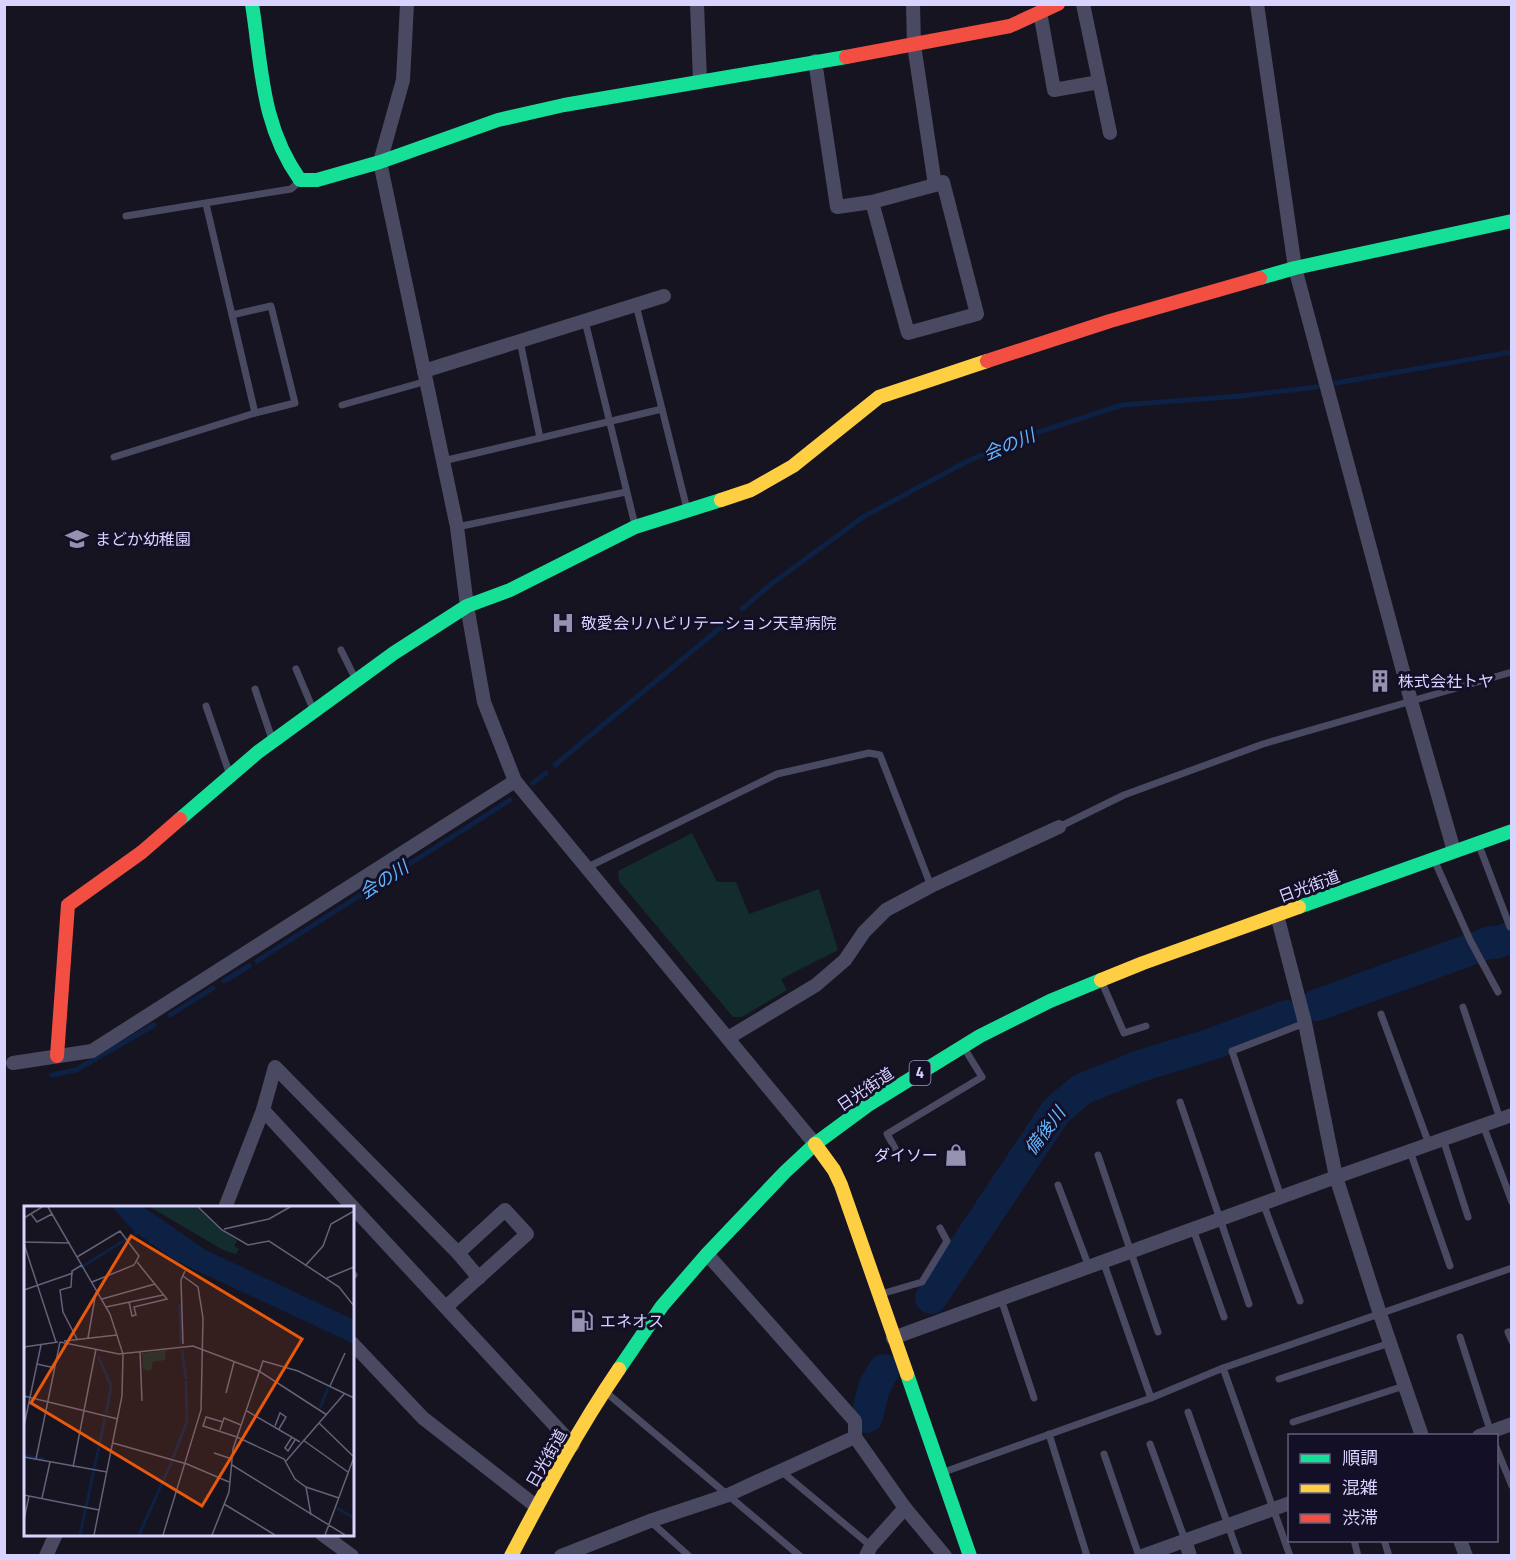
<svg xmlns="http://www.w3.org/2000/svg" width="1516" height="1560" viewBox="0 0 1516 1560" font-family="'Titillium Web','Noto Sans JP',sans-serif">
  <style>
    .green { fill: #132c2d }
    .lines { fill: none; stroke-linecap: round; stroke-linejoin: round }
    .stream { stroke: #0d2144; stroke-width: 5 }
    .river { stroke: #0d2144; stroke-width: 32 }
    .lane { stroke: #4a4962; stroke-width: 7 }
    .street { stroke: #4a4962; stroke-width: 14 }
    .fast { stroke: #16e098; stroke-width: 14 }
    .slow { stroke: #ffcf43; stroke-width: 14 }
    .jam { stroke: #f24e42; stroke-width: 14 }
    .labels { text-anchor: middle; stroke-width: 6; stroke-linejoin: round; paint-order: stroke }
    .shield { fill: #130f26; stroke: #9e99be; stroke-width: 1.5 }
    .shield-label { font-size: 15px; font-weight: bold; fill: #d9d4ff }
    .poi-label { font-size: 16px; fill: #d9d4ff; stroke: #130f26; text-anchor: start }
    .street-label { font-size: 16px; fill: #d9d4ff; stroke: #130f26 }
    .water-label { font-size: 18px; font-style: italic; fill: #62b6ff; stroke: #130f26 }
    .inset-river { fill: none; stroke: #0d2144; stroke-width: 3 }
    .inset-road { fill: none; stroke: #64617a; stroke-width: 1.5 }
    .view { fill: #e8590c; fill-opacity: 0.15; stroke: #e8590c; stroke-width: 3 }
    .inset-edge { fill: none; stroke: #d9d4ff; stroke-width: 3 }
  </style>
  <rect width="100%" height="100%" fill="#161421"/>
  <polygon class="green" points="692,833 717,882 736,882 749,914 819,889 838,950 781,979 787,990 742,1017 733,1017 619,881 618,871"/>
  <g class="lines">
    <g class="stream">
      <polyline points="1336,383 1512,352"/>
      <polyline points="742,609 770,585 863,517 964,463 1011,441 1122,405 1241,396 1317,387"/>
      <polyline points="555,765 732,618"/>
      <polyline points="533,783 546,773"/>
      <polyline points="257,961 510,800"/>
      <polyline points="224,981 249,966"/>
      <polyline points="170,1015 213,988"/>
      <polyline points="52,1075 76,1070 154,1025"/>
    </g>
    <g class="river">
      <polyline points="1317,1005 1491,942 1495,943 1512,937"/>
      <polyline points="931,1298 1056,1111 1082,1089 1140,1066 1209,1045 1287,1016"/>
      <polyline points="867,1417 874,1387 884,1370"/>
    </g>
    <g class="lane">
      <polyline points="126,216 291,189 299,182"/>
      <polyline points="636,305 687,509"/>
      <polyline points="232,315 271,306 295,403 255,413"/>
      <polyline points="585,321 635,525"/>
      <polyline points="520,341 540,438"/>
      <polyline points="342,405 427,381"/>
      <polyline points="114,457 255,413 206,204"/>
      <polyline points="443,461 662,409"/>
      <polyline points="457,527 626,492"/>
      <polyline points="341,650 355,678"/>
      <polyline points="296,669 313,709"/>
      <polyline points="255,689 272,739"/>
      <polyline points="206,706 230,775"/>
      <polyline points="1059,827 1124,795 1263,744 1512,672"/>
      <polyline points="1480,848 1510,927"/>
      <polyline points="1436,864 1470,940 1498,992"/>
      <polyline points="586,868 777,774 869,753 880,755 931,886"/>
      <polyline points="1103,985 1124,1033 1146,1026"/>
      <polyline points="1463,1007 1500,1119"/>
      <polyline points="1381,1014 1429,1144"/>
      <polyline points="1180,1102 1249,1304"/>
      <polyline points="1483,1125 1512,1202"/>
      <polyline points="1443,1139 1468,1217"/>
      <polyline points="896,1150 887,1134 982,1077 966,1051"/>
      <polyline points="1410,1151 1450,1266"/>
      <polyline points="1098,1155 1158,1332"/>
      <polyline points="1058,1185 1089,1267"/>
      <polyline points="1281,1197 1232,1051 1305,1023"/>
      <polyline points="1263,1203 1300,1301"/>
      <polyline points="1193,1229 1224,1317"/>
      <polyline points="1103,1261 1151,1398"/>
      <polyline points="352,1277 354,1275"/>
      <polyline points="881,1294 922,1282 947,1241 940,1228"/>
      <polyline points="1001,1299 1034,1398"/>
      <polyline points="1508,1332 1512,1341"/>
      <polyline points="1460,1337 1491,1433"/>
      <polyline points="1223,1368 1290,1556"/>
      <polyline points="1279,1379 1390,1343"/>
      <polyline points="608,1394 800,1556"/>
      <polyline points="1188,1412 1239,1556"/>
      <polyline points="1293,1422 1404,1386"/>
      <polyline points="1049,1434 1087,1556"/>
      <polyline points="1150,1444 1185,1540"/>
      <polyline points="1496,1447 1512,1486"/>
      <polyline points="1104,1454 1139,1556"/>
      <polyline points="781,1471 871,1546"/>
      <polyline points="944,1472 1151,1398 1223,1368 1512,1268"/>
      <polyline points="650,1521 689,1556"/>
      <polyline points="1354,1540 1358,1556"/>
      <polyline points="1384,1540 1389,1556"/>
    </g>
    <g class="street">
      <polyline points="407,4 403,80 380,162 457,527 467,606 484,702 515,781 815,1144"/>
      <polyline points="697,4 700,81"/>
      <polyline points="1083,4 1110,133"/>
      <polyline points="1257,4 1295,268 1411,701 1454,851"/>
      <polyline points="1040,12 1054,90 1099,82"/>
      <polyline points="815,61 837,207 872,202 935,185"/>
      <polyline points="872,202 908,333 977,314 943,182 935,185 914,45 913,4"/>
      <polyline points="424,371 664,296"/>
      <polyline points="1277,915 1305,1023 1336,1177 1380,1314 1422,1436"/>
      <polyline points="728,1038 816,985 845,960 864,932 886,910 931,886 1059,827"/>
      <polyline points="13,1063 92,1051 515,781"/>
      <polyline points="263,1110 573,1445"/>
      <polyline points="225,1208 263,1110 275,1067 458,1253 505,1210 527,1234 446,1307"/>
      <polyline points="458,1253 479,1278"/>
      <polyline points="707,1254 855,1421 855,1437 905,1508 945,1556"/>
      <polyline points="893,1338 1336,1177 1512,1115"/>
      <polyline points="352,1343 423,1418 537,1507"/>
      <polyline points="1479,1436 1512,1424"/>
      <polyline points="322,1534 352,1556"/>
      <polyline points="1185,1540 1190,1556"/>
      <polyline points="1460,1540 1466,1556"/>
      <polyline points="46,1556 56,1534"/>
      <polyline points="561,1556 650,1521 728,1495 855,1437"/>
      <polyline points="866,1556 871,1546 905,1508"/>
      <polyline points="1142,1556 1290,1503"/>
    </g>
    <g class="fast">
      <path d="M 252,4 C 262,68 261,125 300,180 L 317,180 L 380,162 L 498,120 L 564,105 L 846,57"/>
      <polyline points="1260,278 1295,268 1512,221"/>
      <polyline points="180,819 258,752 394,653 467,606 510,590 635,527 721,500"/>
      <polyline points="1299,907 1512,831"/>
      <polyline points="619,1369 662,1306 707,1254 785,1172 815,1144 868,1105 980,1036 1050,1001 1101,980"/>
      <polyline points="907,1374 970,1556"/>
    </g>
    <g class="slow">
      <polyline points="721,500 751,490 793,466 879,397 987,361"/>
      <polyline points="1101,980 1143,963 1299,907"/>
      <polyline points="815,1144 834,1170 841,1185 907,1374"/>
      <path d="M 511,1556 C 544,1493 578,1429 619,1369"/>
    </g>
    <g class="jam">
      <polyline points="846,57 1010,26 1058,4"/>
      <polyline points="987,361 1110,321 1260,278"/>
      <polyline points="57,1056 68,905 142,852 180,819"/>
    </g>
  </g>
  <defs>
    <g id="school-bare" transform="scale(1.8)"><path d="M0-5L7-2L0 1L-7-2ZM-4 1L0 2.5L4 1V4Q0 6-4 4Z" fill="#9591b1" stroke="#130f26" stroke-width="2.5" paint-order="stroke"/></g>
    <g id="hospital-bare" transform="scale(1.8)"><path d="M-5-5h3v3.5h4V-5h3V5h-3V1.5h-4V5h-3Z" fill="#9591b1" stroke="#130f26" stroke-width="2.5" paint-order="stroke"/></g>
    <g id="building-bare" transform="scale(1.8)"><path d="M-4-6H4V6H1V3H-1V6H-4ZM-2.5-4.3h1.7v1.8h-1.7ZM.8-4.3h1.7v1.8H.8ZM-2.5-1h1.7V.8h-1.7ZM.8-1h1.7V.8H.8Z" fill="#9591b1" stroke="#130f26" stroke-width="2.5" paint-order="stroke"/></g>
    <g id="shop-bare" transform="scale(1.8)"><path d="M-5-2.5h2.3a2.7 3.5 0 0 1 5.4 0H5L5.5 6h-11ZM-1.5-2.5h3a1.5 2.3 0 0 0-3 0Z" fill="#9591b1" stroke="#130f26" stroke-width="2.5" paint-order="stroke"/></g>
    <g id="fuel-bare" transform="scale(1.8)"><path d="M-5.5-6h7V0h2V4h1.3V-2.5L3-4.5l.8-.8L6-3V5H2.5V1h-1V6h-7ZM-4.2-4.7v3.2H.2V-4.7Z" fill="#9591b1" stroke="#130f26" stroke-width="2.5" paint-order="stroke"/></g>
  </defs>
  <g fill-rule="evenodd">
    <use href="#school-bare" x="77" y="539"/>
    <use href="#hospital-bare" x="563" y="623"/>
    <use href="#building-bare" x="1380" y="681"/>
    <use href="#shop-bare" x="956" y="1155"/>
    <use href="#fuel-bare" x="582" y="1321"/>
  </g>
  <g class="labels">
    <rect class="shield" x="909.5" y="1061" width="21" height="24" rx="4.5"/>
    <g class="shield-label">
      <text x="920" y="1078">4</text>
    </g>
    <g class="poi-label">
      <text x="95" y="545">まどか幼稚園</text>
      <text x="581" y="629">敬愛会リハビリテーション天草病院</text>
      <text x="1398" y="687">株式会社トヤ</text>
      <text x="938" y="1161" text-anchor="end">ダイソー</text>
      <text x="600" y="1327">エネオス</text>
    </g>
    <g class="street-label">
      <text transform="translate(1309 886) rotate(-20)" y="6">日光街道</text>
      <text transform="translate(865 1089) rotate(-34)" y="6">日光街道</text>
      <text transform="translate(546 1458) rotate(-60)" y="6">日光街道</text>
    </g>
    <g class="water-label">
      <text transform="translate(1009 445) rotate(-23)" y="6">会の川</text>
      <text transform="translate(384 880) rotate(-33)" y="6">会の川</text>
      <text transform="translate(1045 1131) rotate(-53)" y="6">備後川</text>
    </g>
  </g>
  <g transform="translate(24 1206)">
    <rect width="330" height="330" fill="#161421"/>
    <path d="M 126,1 L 172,1 L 213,35 L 210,40 L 215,43 L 212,48 L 199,44 ZM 142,144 L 141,154 L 129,156 L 127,165 L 119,163 L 118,147 Z" fill="#132c2d"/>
    <path d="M 88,1 L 119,1 L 182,44 L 330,114 L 330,138 L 152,55 L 110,25 Z" fill="#0d2144"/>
    <path class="inset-river" d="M 56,62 L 114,26M 156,98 L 157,137M 158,144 L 162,173M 74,150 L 87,180 L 82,208M 296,202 L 304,182M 0,249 L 20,253M 149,252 L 163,215 L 162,175M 313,302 L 330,312M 56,329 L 81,212M 115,329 L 148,255"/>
    <path class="inset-road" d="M 24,1 L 86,108 L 99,148 L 98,190 L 70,329M 174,1 L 198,24 L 224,39 L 245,35 L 315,81 L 330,100M 7,8 L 13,16 L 28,8M 0,12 L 18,1M 200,23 L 245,13 L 266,1M 0,36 L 46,37M 0,38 L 32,136M 53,51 L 96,25 L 115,50 L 110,59 L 68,76M 281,60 L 299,40 L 307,18 L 330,5M 303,72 L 330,61M 0,84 L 49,67M 78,93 L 131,78M 105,96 L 108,110 L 112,109 L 110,101 L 143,93 L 113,56M 82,101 L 139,89M 64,132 L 72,86M 53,133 L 39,106 L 36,84 L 47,81 L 48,65 L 58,59M 40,135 L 93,129M 36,136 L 95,148 L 169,140 L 235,165 L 303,209M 159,138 L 157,74 L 161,65M 0,141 L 34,136M 116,145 L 118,195M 13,158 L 31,162M 306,180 L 321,147M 202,187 L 210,156M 0,190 L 94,213M 223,205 L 276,236M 199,216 L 182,211 L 179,220 L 213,231 L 260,253 L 271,273 L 282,281 L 315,292M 295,217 L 330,251M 0,220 L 17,139M 251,220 L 256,207 L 262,211 L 255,223M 196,224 L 200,212 L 217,219M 268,231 L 261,242 L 264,245 L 271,234M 279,234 L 324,266M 89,237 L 163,258 L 205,276M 190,247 L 208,253M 0,251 L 83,266M 12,253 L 36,136M 262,255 L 321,187M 208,259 L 321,329M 49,261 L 72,143M 282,281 L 287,309M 0,289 L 75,304M 18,292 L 26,256M 200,298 L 251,329M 0,314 L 5,290M 139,329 L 177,204 L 179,112 L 174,81 L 159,70M 188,329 L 205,286 L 209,243 L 239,155 L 274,165 L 330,192M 301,329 L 330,251"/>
    <path class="view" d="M 107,30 L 278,133 L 178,300 L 7,197 Z"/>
    <rect width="330" height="330" class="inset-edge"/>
  </g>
  <rect width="1516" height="1560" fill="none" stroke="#d9d4ff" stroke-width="12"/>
  <rect x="1288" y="1434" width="210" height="108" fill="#130f26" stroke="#625e7d" stroke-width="1.5"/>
  <rect x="1300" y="1454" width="30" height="9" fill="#16e098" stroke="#625e7d" stroke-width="1.5"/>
  <text x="1342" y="1464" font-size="18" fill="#d9d4ff">順調</text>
  <rect x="1300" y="1484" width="30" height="9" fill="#ffcf43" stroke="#625e7d" stroke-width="1.5"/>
  <text x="1342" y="1494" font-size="18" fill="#d9d4ff">混雑</text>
  <rect x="1300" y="1514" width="30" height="9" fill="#f24e42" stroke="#625e7d" stroke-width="1.5"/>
  <text x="1342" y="1524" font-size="18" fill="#d9d4ff">渋滞</text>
</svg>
